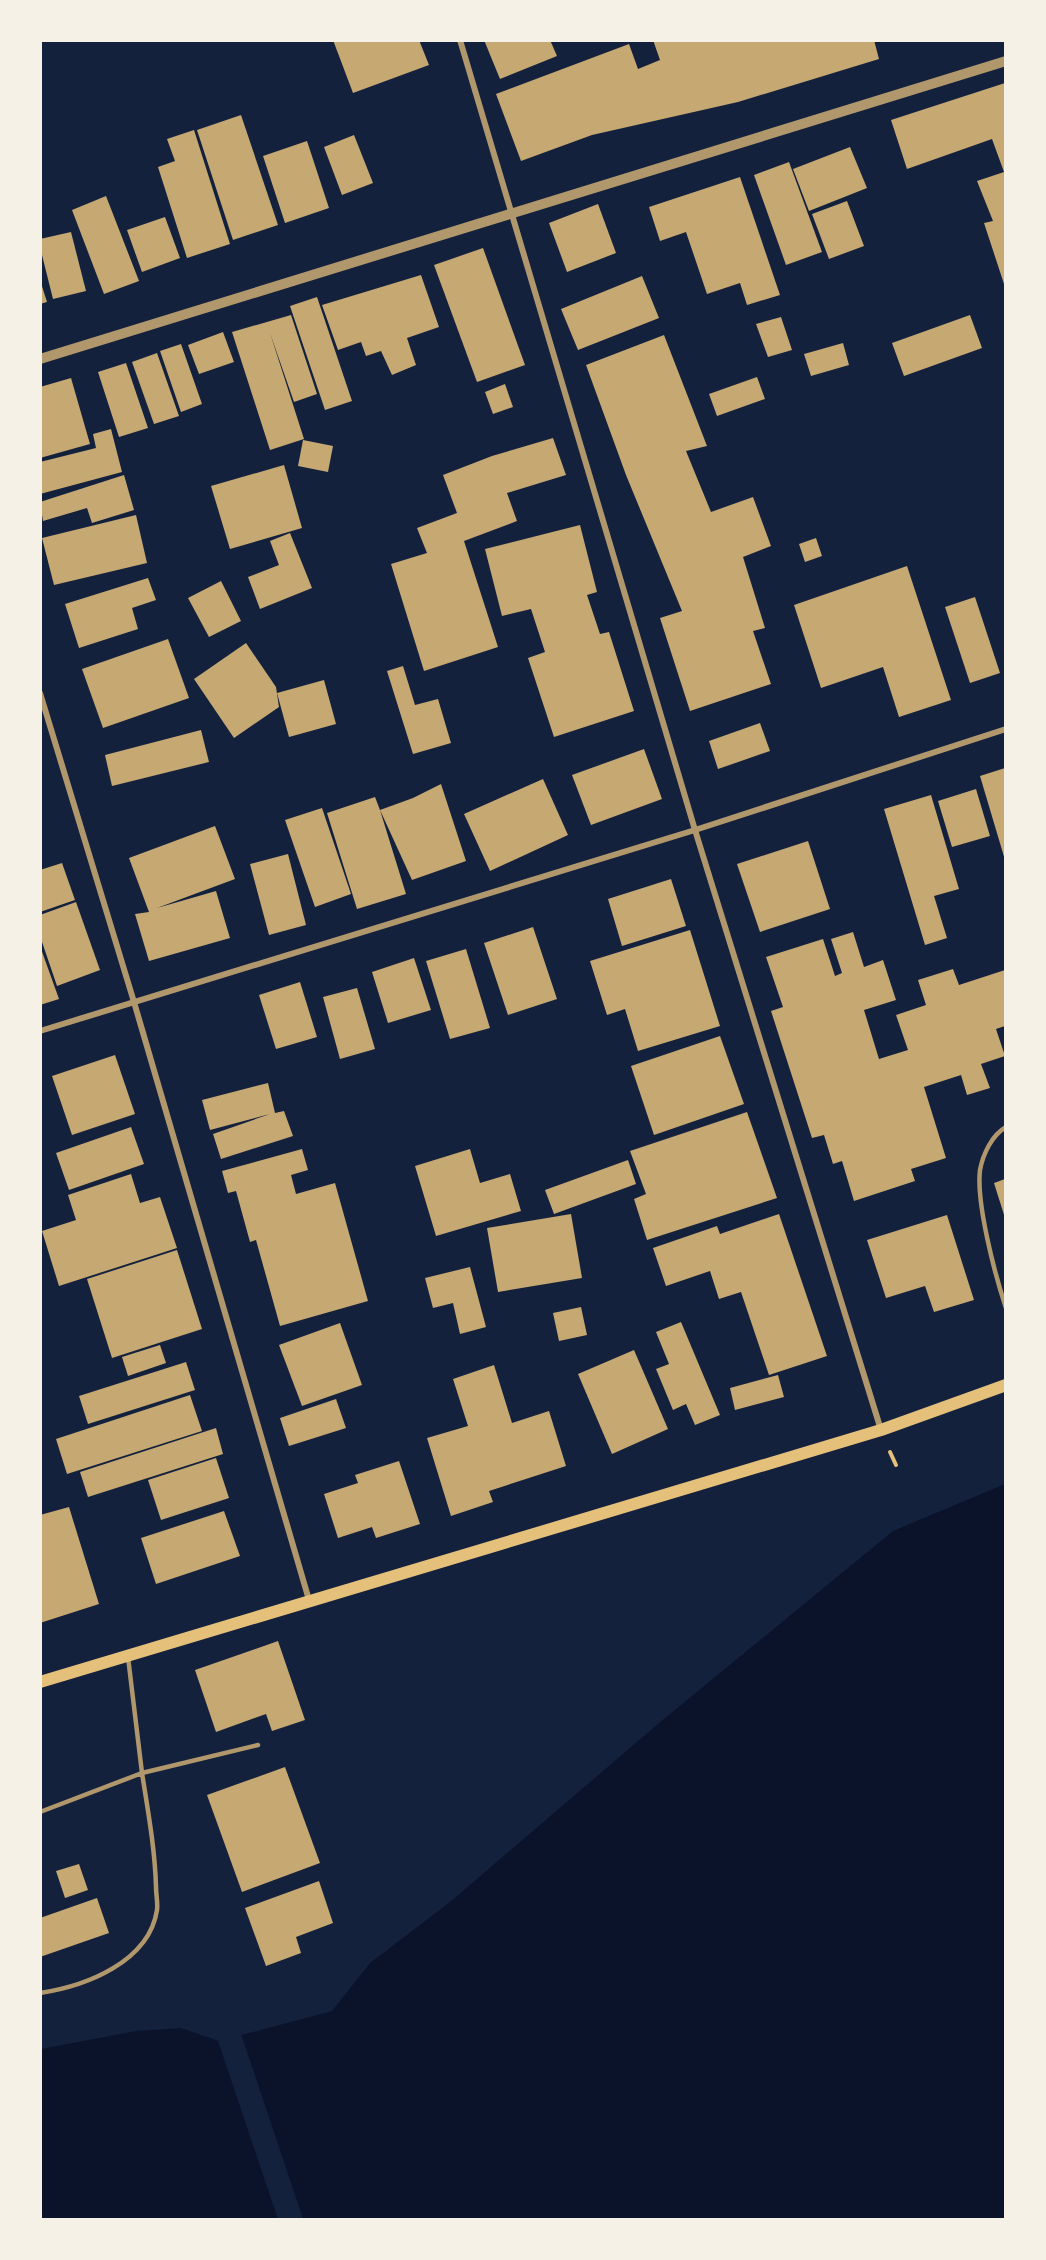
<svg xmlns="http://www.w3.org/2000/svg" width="1046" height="2260" viewBox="0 0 1046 2260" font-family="'Nunito Sans',sans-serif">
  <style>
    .water { fill: #0b132b }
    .pier { fill: #14213d }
    .building { fill: #c6a872 }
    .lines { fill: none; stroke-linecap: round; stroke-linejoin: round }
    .path { stroke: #e5c07b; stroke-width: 4 }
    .service { stroke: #b1986c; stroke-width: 4.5 }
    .minor { stroke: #b1986c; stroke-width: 6 }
    .tertiary { stroke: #b1986c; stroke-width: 10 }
    .secondary { stroke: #e5c07b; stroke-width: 12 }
  </style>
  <rect width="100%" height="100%" fill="#14213d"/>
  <polygon class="water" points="1005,1484 1005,2219 41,2220 41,2049 136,2031 181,2028 219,2041 332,2011 370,1963 450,1902 659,1723 893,1531"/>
  <polygon class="pier" points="241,2034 303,2219 278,2219 218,2041"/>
  <g class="building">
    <polygon points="333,40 419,40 429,65 353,93"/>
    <polygon points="484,40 550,40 557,56 500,79"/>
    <polygon points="653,40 874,40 879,59 738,102 592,135 521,161 496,94 629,44 638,69 660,60"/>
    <polygon points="1005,83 1005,287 984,223 993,221 977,181 1004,172 992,139 907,169 891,120"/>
    <polygon points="241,115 278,225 233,240 197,130"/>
    <polygon points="194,130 230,244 187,258 158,167 175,161 167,139"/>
    <polygon points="354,135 373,183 342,195 324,147"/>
    <polygon points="307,141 329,208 285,223 263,156"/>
    <polygon points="850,147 867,188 809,211 793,169"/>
    <polygon points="789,162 822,252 786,265 754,175"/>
    <polygon points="740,177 780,295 747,305 740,283 707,294 686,232 660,241 649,207"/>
    <polygon points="106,196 139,281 104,294 72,210"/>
    <polygon points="847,201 864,246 829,259 812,214"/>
    <polygon points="598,204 616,253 567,272 549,223"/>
    <polygon points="165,217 180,258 142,272 127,230"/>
    <polygon points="71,232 86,291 53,299 40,247 40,239"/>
    <polygon points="483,248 525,365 477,382 434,265"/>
    <polygon points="421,275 439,327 407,338 416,365 392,375 381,351 366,356 361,342 338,350 322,305"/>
    <polygon points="642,276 659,318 578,350 561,309"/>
    <polygon points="40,280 47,302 40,304"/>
    <polygon points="317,297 352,401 325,410 290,306"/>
    <polygon points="291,315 317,394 294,402 270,333 304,439 270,450 232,332"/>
    <polygon points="970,315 982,348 904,376 892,343"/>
    <polygon points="781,317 792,350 768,357 756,324"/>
    <polygon points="223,332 234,362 199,374 188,345"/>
    <polygon points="664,335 707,446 686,451 711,512 753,497 771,546 743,557 765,628 753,631 771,684 690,711 660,618 682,611 626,475 586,365"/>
    <polygon points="843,343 849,365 811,376 804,354"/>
    <polygon points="181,344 202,404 181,412 160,351"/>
    <polygon points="157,353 179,416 154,424 132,362"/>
    <polygon points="126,363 148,428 119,437 98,372"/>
    <polygon points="757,377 765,399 717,416 709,394"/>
    <polygon points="71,378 90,444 40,458 40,387"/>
    <polygon points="505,384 513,407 493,414 485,392"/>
    <polygon points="111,429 122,472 40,494 40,462 96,448 93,434"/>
    <polygon points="553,438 566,475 507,493 517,521 464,541 498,647 424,671 391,564 427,553 417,528 457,513 443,475 492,456"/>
    <polygon points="303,440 333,446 328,472 298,466"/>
    <polygon points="284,465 302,528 230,549 211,486"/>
    <polygon points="124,475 134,510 92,523 87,508 43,521 40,502"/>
    <polygon points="136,515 147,563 54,585 42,538"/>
    <polygon points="580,525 597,592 587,595 600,634 609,632 634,711 554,737 528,658 545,652 531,609 502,616 485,549"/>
    <polygon points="290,533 312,588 260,609 248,577 279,565 270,541"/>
    <polygon points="816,538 822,556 805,562 799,544"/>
    <polygon points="907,566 951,700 899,717 883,667 821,688 794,605"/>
    <polygon points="148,578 156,600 132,608 138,629 79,648 65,604"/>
    <polygon points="221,581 241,621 209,637 188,598"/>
    <polygon points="975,597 1000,673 970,683 945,607"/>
    <polygon points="168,639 189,698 103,728 82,669"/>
    <polygon points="246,643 276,687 279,707 234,738 194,679"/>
    <polygon points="403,666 415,705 438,699 451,743 413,754 387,671"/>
    <polygon points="324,680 336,724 289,737 277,693"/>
    <polygon points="760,723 770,751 718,769 709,741"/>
    <polygon points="201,730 209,762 112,786 105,755"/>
    <polygon points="644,749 662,799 591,825 572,775"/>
    <polygon points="1005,768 1005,860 980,776"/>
    <polygon points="543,779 568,835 490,871 464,814"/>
    <polygon points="441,784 466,861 412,880 380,810 406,894 357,909 327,813 375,797 380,810 413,798"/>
    <polygon points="976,789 990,836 952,847 938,801"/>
    <polygon points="931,795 959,889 934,896 947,938 925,945 884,809"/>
    <polygon points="322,808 351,894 315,907 285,820"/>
    <polygon points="215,826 235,879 157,908 216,891 230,938 149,961 135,914 149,912 129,858"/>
    <polygon points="808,841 830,909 760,932 737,864"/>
    <polygon points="288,854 306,925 269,935 250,864"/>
    <polygon points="62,863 75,900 40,912 40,870"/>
    <polygon points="671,879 686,926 622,946 608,899"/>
    <polygon points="76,902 100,970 57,986 40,936 40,915"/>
    <polygon points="533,927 557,999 508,1015 484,943"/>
    <polygon points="690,930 720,1026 638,1051 625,1009 607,1015 590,961"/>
    <polygon points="853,932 864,967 883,960 896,1000 864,1010 879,1059 908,1050 896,1015 926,1005 918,980 953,969 959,985 1005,970 1005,1026 996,1029 1005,1056 981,1064 990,1088 967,1095 961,1075 924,1087 946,1158 911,1169 915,1181 854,1201 842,1161 833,1164 824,1135 812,1138 771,1011 783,1007 766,957 823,939 835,976 842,973 831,939"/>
    <polygon points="40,946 59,999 40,1005"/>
    <polygon points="466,949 490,1028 450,1039 426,961"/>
    <polygon points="414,958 431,1010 388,1023 372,972"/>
    <polygon points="300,982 317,1037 276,1049 259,995"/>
    <polygon points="357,988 375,1049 340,1059 323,997"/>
    <polygon points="720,1036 744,1104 654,1135 631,1066"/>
    <polygon points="115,1055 135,1114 72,1135 52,1076"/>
    <polygon points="268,1083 275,1113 284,1111 293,1136 221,1159 213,1134 270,1114 210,1130 202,1100"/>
    <polygon points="747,1112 777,1198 647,1240 634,1199 646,1194 630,1151"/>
    <polygon points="131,1127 144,1164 69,1190 56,1153"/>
    <polygon points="302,1149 308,1170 291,1175 296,1194 335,1183 368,1301 280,1326 256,1240 250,1242 236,1191 228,1193 222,1171"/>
    <polygon points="470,1149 480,1183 510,1174 521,1211 436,1236 415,1166"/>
    <polygon points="628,1160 636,1184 554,1214 545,1190"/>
    <polygon points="131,1174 140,1203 160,1197 177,1248 59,1286 42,1231 76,1220 68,1195"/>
    <polygon points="1005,1179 1005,1218 994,1183"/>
    <polygon points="571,1214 582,1278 498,1292 487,1228"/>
    <polygon points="779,1214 827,1356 769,1375 741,1292 719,1299 710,1271 666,1286 653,1248 717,1226 720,1234"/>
    <polygon points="947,1215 974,1300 934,1312 925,1286 886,1298 867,1240"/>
    <polygon points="177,1250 202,1329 112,1358 87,1279"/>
    <polygon points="470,1267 486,1327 460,1334 453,1303 433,1308 425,1278"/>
    <polygon points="581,1307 587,1335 559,1341 553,1313"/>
    <polygon points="681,1322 720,1415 695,1425 686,1404 673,1410 656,1369 669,1364 656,1332"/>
    <polygon points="340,1323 362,1385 302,1406 279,1345"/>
    <polygon points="160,1345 166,1363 128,1376 122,1357"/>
    <polygon points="634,1350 668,1429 612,1454 578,1374"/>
    <polygon points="186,1362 195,1390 88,1424 79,1396"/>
    <polygon points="494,1365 512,1423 549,1411 566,1466 489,1491 493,1502 451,1516 427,1438 468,1426 453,1379"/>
    <polygon points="778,1375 784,1397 735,1410 730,1388"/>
    <polygon points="190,1395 202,1431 67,1474 56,1439"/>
    <polygon points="336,1399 346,1428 289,1446 280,1418"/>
    <polygon points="216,1428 223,1454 88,1497 80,1472"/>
    <polygon points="216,1458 229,1498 161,1520 148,1480"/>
    <polygon points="399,1461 420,1524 376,1538 372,1527 338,1538 324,1494 358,1483 355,1475"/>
    <polygon points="69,1507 99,1604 40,1623 40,1515"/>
    <polygon points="224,1511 240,1556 156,1584 141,1538"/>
    <polygon points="278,1641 305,1720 272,1731 266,1714 216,1732 195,1670"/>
    <polygon points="285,1767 320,1863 242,1892 207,1795"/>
    <polygon points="79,1864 88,1890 65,1898 56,1871"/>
    <polygon points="319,1881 333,1923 296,1937 301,1953 266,1966 245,1908"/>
    <polygon points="97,1898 109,1933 40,1957 40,1918"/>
  </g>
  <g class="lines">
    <polyline class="path" points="890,1452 896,1465"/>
    <g class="service">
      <path d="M 1006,1127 C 992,1135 983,1154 980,1170 C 976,1203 995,1275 1006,1308"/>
      <polyline points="128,1657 142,1773 258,1745"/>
      <path d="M 40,1812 L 142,1773 C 148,1811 155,1849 156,1887 C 156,1895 158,1903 157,1910 C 149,1962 86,1986 40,1993"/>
    </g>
    <g class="minor">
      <polyline points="460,40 695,830 881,1430"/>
      <polyline points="40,693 134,1002 309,1600"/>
      <polyline points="40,1031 695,830 1006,729"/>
    </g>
    <polyline class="tertiary" points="40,359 1006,61"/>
    <polyline class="secondary" points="40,1682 881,1430 1006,1385"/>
  </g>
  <rect width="1046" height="2260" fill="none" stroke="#f6f1e7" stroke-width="84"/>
</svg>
